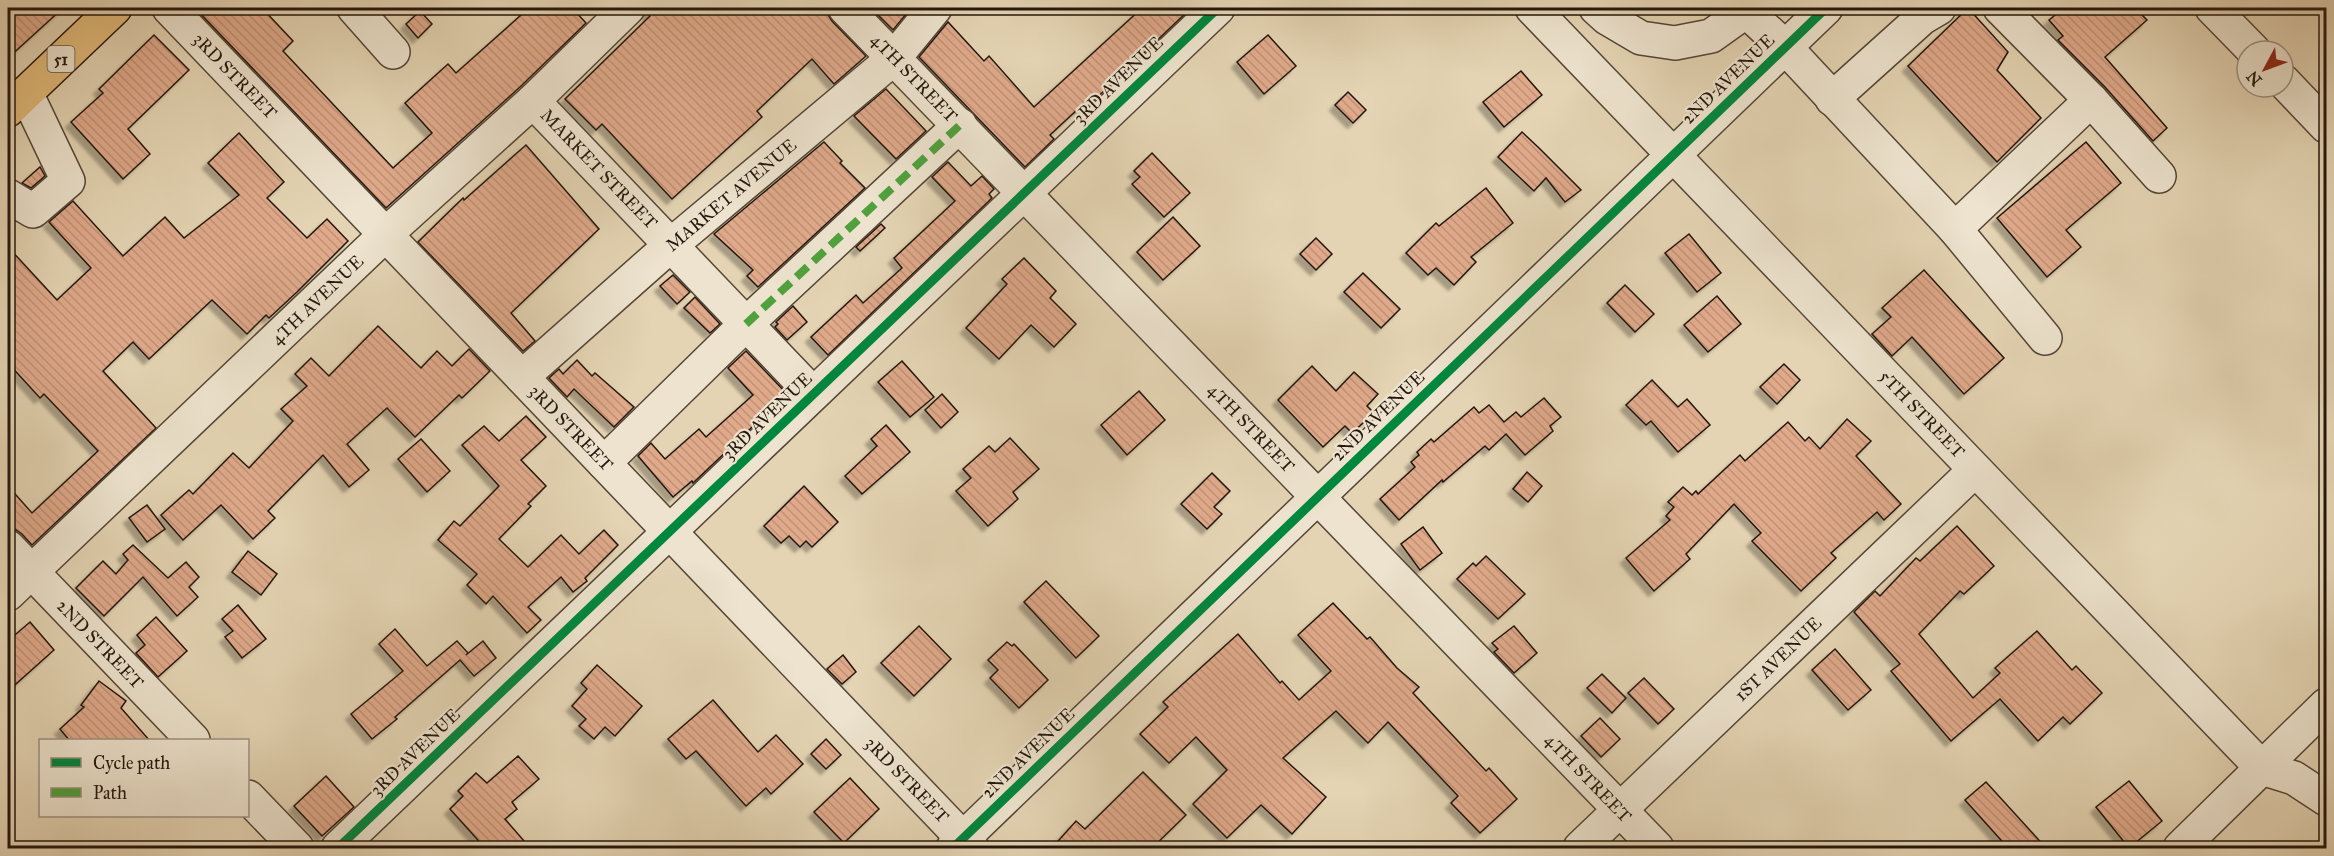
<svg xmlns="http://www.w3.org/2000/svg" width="2334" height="856" viewBox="0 0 2334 856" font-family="'IM FELL Great Primer',serif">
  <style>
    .building { fill: url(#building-back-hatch); stroke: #24170e; stroke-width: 1.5; filter: url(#shadow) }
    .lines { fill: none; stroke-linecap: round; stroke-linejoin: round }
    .minor-casing { stroke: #544637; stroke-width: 36 }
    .highway-casing { stroke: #24170e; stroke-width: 36 }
    .minor { stroke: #ede3ce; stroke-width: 33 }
    .highway { stroke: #e2ba7a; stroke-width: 33 }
    .quiet { stroke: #50a13e; stroke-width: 8; stroke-dasharray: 15 8; stroke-linecap: butt }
    .cycleway-casing { stroke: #ede3ce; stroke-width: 13 }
    .cycleway { stroke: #00873e; stroke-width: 9 }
    .labels { text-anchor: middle; stroke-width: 4.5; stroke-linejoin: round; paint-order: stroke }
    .shield { fill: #ede3ce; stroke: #605448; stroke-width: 1.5 }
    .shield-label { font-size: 16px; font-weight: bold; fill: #24170e }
    .street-label { font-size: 18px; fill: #24170e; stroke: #ede3ce }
  </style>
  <defs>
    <pattern id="building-back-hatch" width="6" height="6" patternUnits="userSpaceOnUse" patternTransform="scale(1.5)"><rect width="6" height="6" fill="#dfa98a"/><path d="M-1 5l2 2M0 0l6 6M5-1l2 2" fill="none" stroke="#bf9176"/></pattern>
    <filter id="shadow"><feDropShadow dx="-5.5" dy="5.5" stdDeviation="1.5" flood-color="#0004"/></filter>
  </defs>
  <rect width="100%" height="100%" fill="#e4d4b3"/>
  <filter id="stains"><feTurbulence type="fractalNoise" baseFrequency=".00333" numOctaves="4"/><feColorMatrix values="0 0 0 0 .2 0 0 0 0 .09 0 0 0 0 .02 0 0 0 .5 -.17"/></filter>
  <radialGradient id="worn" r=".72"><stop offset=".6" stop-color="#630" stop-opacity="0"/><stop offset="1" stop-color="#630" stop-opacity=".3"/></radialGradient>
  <g class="building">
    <polygon points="8,8 63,8 8,58"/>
    <polygon points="195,8 262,8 293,41 283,51 393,168 432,133 405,103 448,64 456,73 529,8 572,8 586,23 520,87 386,208"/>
    <polygon points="646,8 827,8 827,13 832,21 866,56 834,84 812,59 757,111 762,117 672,199 602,124 596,130 565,99 650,16 646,12"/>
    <polygon points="871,8 911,8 893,30"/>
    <polygon points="1142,8 1191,8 1083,111 1079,108 1050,135 1054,139 1025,167 919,57 948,22 984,61 989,56 1034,107"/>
    <polygon points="1968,8 2008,52 1997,70 2041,118 1997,162 1908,66"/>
    <polygon points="2064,8 2135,8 2147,20 2105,57 2167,128 2153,141 2105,87 2058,40 2063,36 2049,20"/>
    <polygon points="420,11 432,24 418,38 406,24"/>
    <polygon points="154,35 189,70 128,129 150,154 123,179 71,122 103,93 99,89"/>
    <polygon points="1268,35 1296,66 1264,94 1237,62"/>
    <polygon points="1521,71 1542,95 1504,127 1483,102"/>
    <polygon points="886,89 926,131 896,159 854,116"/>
    <polygon points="1348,92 1366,110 1353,123 1335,105"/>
    <polygon points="1522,132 1538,147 1581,190 1565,202 1546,178 1534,191 1498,157"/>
    <polygon points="239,133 284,182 267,198 307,238 327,219 348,241 297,292 269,318 266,315 247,334 212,300 149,359 133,342 103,371 156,428 32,545 22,534 8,524 8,486 32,513 98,451 44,394 40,398 8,363 8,247 57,300 91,268 49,222 73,201 123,256 165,217 184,238 239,195 208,163"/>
    <polygon points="824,142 842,161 840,163 865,188 758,287 747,276 753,270 714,234"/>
    <polygon points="2086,142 2121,183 2066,230 2081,247 2047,277 1997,218"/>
    <polygon points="526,145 599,229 511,313 535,341 523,351 418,242 463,198 464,200"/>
    <polygon points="1152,153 1190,193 1164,217 1132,184 1140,177 1134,171"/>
    <polygon points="948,162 971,186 982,176 994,189 989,194 992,198 828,355 811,337 856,295 863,303 902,268 894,258 955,201 932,177"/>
    <polygon points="40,167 45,176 31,188 22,183"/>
    <polygon points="1486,188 1513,223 1471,257 1476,262 1454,285 1436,268 1428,275 1406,253 1436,223 1439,226"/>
    <polygon points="1173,217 1200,246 1163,280 1137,252"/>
    <polygon points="881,224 885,228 860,251 856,247"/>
    <polygon points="1689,234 1721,273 1697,292 1665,253"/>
    <polygon points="1316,238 1332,254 1316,270 1300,254"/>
    <polygon points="1024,258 1056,291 1050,298 1076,324 1054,347 1031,325 999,359 966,328 1007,284 1002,279"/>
    <polygon points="1924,270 2004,358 1964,394 1912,337 1892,356 1872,334 1891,317 1882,308"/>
    <polygon points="1363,273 1400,309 1381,328 1344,292"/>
    <polygon points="673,275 690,292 677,304 660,286"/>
    <polygon points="1625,285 1654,314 1635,332 1607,303"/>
    <polygon points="1717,296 1741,324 1708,352 1684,325"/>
    <polygon points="695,297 720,324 710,333 684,308"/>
    <polygon points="793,306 807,322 787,340 775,327 778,324 776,322"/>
    <polygon points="378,326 421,368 437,351 452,366 469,349 490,371 462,398 459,395 415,437 387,408 347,444 369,470 349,487 323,455 268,511 275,518 253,539 221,505 183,540 161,515 189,490 193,494 233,453 249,468 293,421 281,409 307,386 295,374 311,358 329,376"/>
    <polygon points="746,351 787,394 693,483 692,481 673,497 638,456 651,443 665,459 699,429 706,437 753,395 728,368"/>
    <polygon points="577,360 592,376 595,373 634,407 614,427 574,389 567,397 549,378 559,369 563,374"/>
    <polygon points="902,361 934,397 910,417 878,382"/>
    <polygon points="1784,364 1800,380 1777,404 1760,387"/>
    <polygon points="1312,366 1336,391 1354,372 1378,394 1367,406 1374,413 1352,433 1345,426 1323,447 1278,400"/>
    <polygon points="1652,380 1678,407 1687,399 1710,425 1678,452 1651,421 1646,425 1626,405"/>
    <polygon points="1139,391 1165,420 1127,455 1101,425"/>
    <polygon points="942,394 958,412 941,428 925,410"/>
    <polygon points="1544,398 1561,417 1550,426 1553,431 1525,455 1506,434 1489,450 1485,446 1443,482 1442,480 1399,520 1380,499 1415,467 1411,462 1419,455 1417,452 1431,439 1434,442 1474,407 1479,413 1489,405 1504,422 1516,412 1521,417"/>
    <polygon points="526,416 546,437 521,460 546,486 528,504 531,506 499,539 528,567 561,535 579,554 604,530 618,545 585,578 587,581 573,592 561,577 528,607 541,620 527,633 493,596 486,604 467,585 477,574 438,540 454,521 460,526 499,486 462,445 484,426 499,441"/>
    <polygon points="1847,419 1871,441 1856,456 1901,504 1884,520 1877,512 1831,553 1836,558 1801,591 1752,541 1761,533 1734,504 1686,554 1690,559 1654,591 1626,558 1670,520 1666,516 1674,507 1668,502 1683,487 1692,495 1696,491 1698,494 1740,455 1745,461 1788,422 1805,441 1809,437 1820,449"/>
    <polygon points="886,425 910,452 862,494 845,476 877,446 871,439"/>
    <polygon points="1010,438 1039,469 1013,492 1018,499 988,526 956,491 971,478 963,469 989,446 995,452"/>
    <polygon points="421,439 450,471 427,492 398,459"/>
    <polygon points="1527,472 1542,486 1528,502 1513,489"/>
    <polygon points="1212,473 1230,491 1214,507 1222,514 1207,529 1181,504"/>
    <polygon points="804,486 838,522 812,547 806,541 800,547 789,536 781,543 764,526"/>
    <polygon points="147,505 165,529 147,542 129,518"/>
    <polygon points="1957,526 1994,566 1964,594 1960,591 1919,634 1973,698 2000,673 1995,668 2037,631 2072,670 2076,666 2102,693 2070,724 2063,717 2038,741 2000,699 1951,741 1891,671 1900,664 1854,612 1875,591 1880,596 1916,558 1920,561"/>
    <polygon points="1423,527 1442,553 1420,570 1401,544"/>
    <polygon points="133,545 168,578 186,562 199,577 189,587 198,597 177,616 143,577 104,616 76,588 103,561 116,574 128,560 123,554"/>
    <polygon points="248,551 277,574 261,595 232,572"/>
    <polygon points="1486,556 1525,594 1498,619 1457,579 1473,563 1476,566"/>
    <polygon points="1046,581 1099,636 1076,658 1024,602"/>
    <polygon points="1333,603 1367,639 1370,637 1397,668 1419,687 1413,693 1486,771 1489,768 1517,799 1480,833 1451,803 1458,796 1388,722 1368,743 1336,711 1283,758 1326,797 1292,834 1261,805 1227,838 1193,804 1227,770 1196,737 1169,763 1140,734 1168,707 1163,702 1238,634 1280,683 1282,681 1299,700 1331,671 1298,635"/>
    <polygon points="238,605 266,639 242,658 225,637 233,631 222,619"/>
    <polygon points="156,617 187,651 158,677 136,653 145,645 137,635"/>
    <polygon points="30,622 54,650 8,691 8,641"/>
    <polygon points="919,626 951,659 914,696 881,663"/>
    <polygon points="1514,626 1537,653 1514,673 1494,652 1498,649 1492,643"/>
    <polygon points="395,629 427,666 457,641 468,653 466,655 483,641 496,658 474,676 460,660 395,717 397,719 372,739 351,714 403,671 379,644"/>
    <polygon points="1007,642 1012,646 1014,644 1048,680 1019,708 990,678 998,670 988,660"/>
    <polygon points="1835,649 1871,690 1848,710 1812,670"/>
    <polygon points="843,655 856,672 842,684 827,669"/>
    <polygon points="597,665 642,706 615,736 605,727 594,739 579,726 586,719 572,706 587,689 581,683"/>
    <polygon points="1602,674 1626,698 1612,713 1587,688"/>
    <polygon points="1644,678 1674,709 1658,724 1628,693"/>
    <polygon points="99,681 126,701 121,708 150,741 70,741 60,729 84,707 81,705"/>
    <polygon points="713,700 758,752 776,735 803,764 771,794 766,788 746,806 696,751 686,759 668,739"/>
    <polygon points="1600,718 1620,739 1601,757 1581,736"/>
    <polygon points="826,739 841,755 826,769 811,754"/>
    <polygon points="518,756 539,779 512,802 517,809 505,819 531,849 486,849 450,809 463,796 458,791 476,773 487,783"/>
    <polygon points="1143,772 1186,815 1151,849 1051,849 1076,821 1085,829"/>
    <polygon points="326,776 354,807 322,836 294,806"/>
    <polygon points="850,778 879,809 844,843 814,812"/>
    <polygon points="2129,781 2162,821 2129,848 2096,807"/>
    <polygon points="1986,782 2047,849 2009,849 1965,800"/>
  </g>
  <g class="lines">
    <g class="minor-casing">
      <g id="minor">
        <polyline points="169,8 972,848"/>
        <polyline points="354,8 393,52"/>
        <polyline points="845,8 1657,848"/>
        <polyline points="1532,8 2262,768 2294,778 2326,799"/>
        <polyline points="1596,8 1607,18 1641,38 1675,43 1711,36 1746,11 1785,47 1955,229 2045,338"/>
        <polyline points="2000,8 2091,100 2159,176"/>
        <polyline points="2212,8 2254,51"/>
        <polyline points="2283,81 2326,126"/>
        <polyline points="1832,99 1922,18 1939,8"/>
        <polyline points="533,101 813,394"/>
        <polyline points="8,196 33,211 68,181 26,93"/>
        <polyline points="1955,229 2091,100"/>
        <polyline points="522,377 671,245 894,58 935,8"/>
        <polyline points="604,463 746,324 960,125"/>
        <polyline points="8,547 193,740"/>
        <polyline points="8,594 386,234 533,101 628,8"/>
        <polyline points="248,797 297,848"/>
        <polyline points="338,848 1218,8"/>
        <polyline points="953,848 1826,8"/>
        <polyline points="1580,848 1975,470"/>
        <polyline points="2180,848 2326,705"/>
      </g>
    </g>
    <g class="highway-casing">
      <polyline id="highway" points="8,110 115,8"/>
    </g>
    <use href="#minor" class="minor"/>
    <use href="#highway" class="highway"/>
    <polyline class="quiet" points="746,324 960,125"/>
    <g class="cycleway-casing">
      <g id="cycleway">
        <polyline points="338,848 1218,8"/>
        <polyline points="953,848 1826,8"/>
      </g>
    </g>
    <use href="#cycleway" class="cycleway"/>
  </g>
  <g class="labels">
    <rect class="shield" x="47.5" y="46" width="27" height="26" rx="4.5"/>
    <g class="shield-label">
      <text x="61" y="65">51</text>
    </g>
    <g class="street-label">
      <text transform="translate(235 76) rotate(46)" y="6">3RD STREET</text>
      <text transform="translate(914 78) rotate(46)" y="6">4TH STREET</text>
      <text transform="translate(1728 79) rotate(-44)" y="6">2ND AVENUE</text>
      <text transform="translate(1118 80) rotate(-44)" y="6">3RD AVENUE</text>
      <text transform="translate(599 169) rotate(46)" y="6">MARKET STREET</text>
      <text transform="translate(731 195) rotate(-40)" y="6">MARKET AVENUE</text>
      <text transform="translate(317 300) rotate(-44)" y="6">4TH AVENUE</text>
      <text transform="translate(1922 414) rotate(46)" y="6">5TH STREET</text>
      <text transform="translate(767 416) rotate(-44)" y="6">3RD AVENUE</text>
      <text transform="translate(1378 416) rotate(-44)" y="6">2ND AVENUE</text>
      <text transform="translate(571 428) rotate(46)" y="6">3RD STREET</text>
      <text transform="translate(1251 428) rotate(46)" y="6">4TH STREET</text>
      <text transform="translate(100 644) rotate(46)" y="6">2ND STREET</text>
      <text transform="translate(1778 659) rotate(-44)" y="6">1ST AVENUE</text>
      <text transform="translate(415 752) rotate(-44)" y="6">3RD AVENUE</text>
      <text transform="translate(1028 753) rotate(-44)" y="6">2ND AVENUE</text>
      <text transform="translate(1588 778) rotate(46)" y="6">4TH STREET</text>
      <text transform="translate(907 780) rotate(46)" y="6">3RD STREET</text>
    </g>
  </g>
  <rect width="2334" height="856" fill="none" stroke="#e4d4b3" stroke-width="30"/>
  <rect x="9" y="9" width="2316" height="838" fill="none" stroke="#24170e" stroke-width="3"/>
  <rect x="15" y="15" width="2304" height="826" fill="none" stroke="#24170e" stroke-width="1.5"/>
  <rect x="39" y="739" width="210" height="78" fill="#ede3ce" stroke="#9d9181" stroke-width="1.5"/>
  <rect x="51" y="758" width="30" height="9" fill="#00873e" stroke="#9d9181" stroke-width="1.5"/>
  <text x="93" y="769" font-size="18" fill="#24170e">Cycle path</text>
  <rect x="51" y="788" width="30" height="9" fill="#50a13e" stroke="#9d9181" stroke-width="1.5"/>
  <text x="93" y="799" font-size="18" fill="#24170e">Path</text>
  <g transform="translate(2265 69) rotate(229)"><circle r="28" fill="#ede3ce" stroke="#9d9181" stroke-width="1.5"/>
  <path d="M0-4.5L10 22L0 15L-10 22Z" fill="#8f2418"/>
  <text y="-9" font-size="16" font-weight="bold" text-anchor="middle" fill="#24170e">N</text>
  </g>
  <rect width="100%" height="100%" filter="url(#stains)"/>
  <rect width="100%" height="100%" fill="url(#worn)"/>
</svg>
